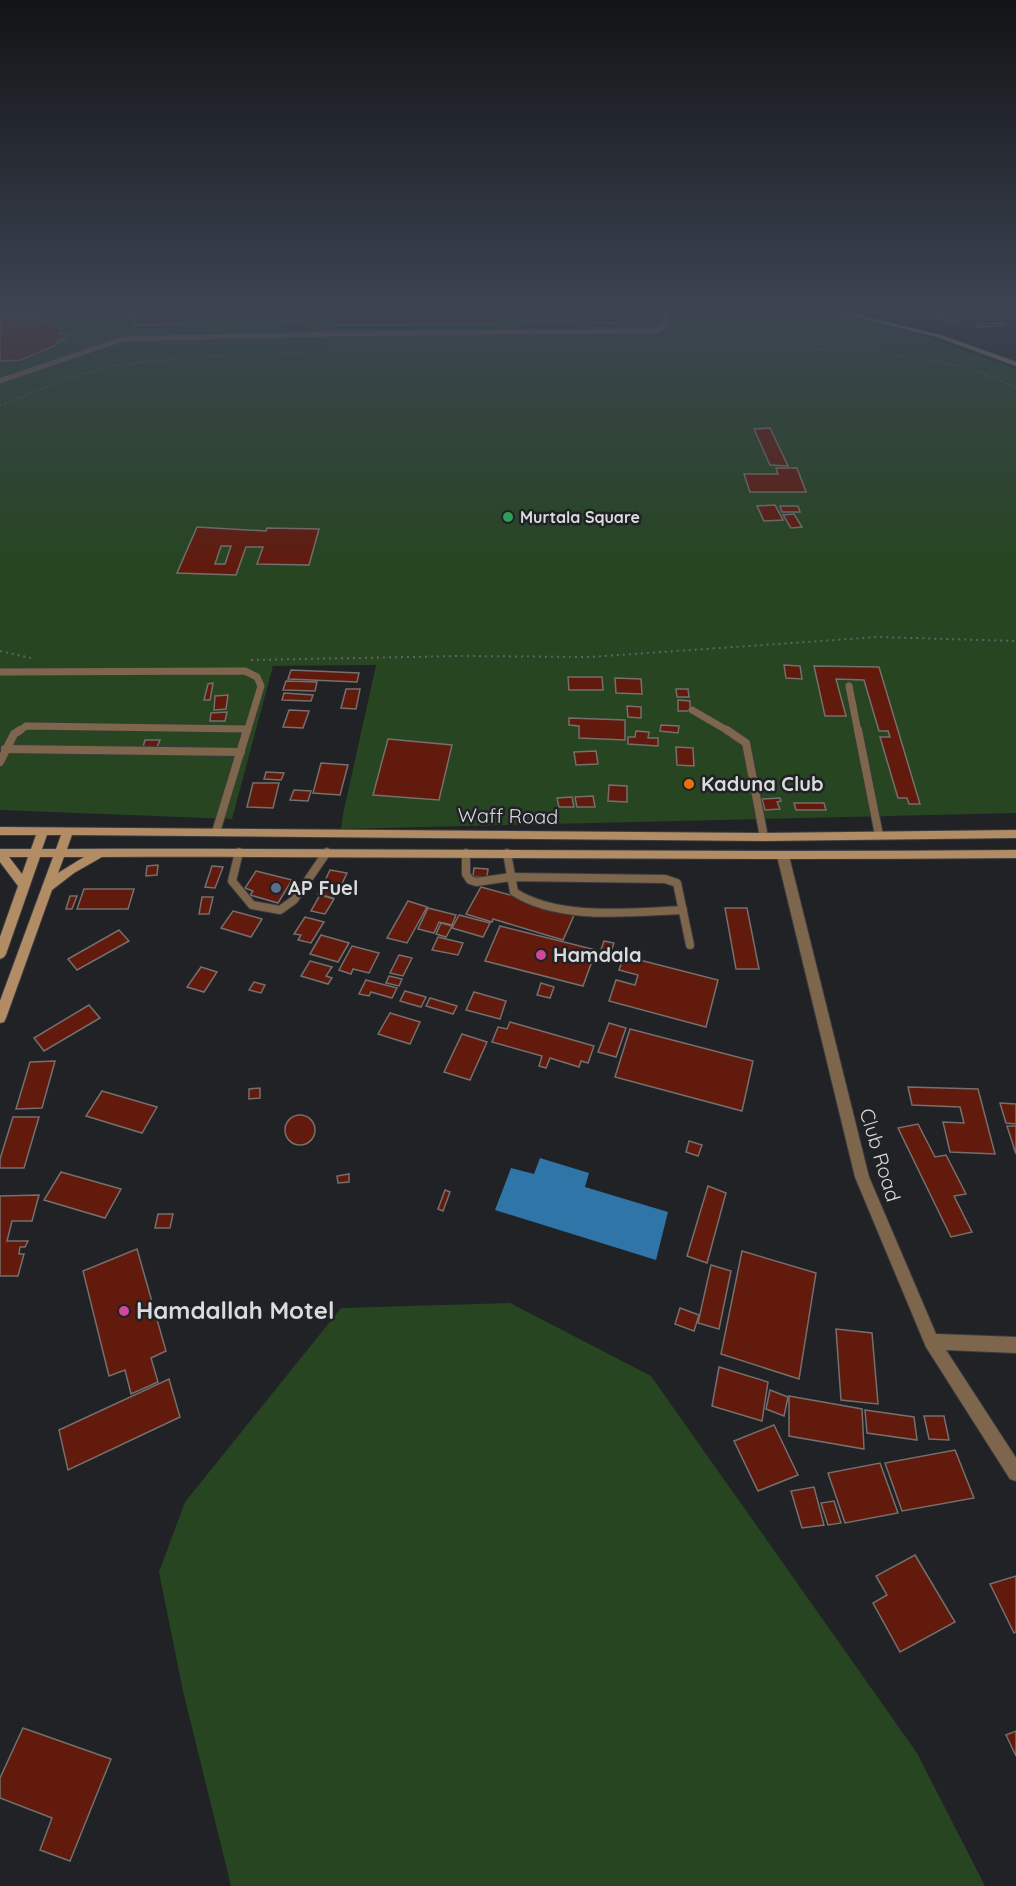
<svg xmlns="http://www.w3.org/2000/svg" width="1016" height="1886" viewBox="0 0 1016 1886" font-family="Quicksand,sans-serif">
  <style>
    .green { fill: #264520 }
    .water { fill: #2f75a8 }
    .building { fill: #611a0c; stroke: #756f6d; stroke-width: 1.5; fill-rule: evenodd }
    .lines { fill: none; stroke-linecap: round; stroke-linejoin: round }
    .lane-far2-casing { stroke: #3a3c40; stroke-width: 7 }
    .lane-far1-casing { stroke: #3a3c40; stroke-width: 8 }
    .lane-casing { stroke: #3a3c40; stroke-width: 10 }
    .street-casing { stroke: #3a3c40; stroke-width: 2 }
    .secondary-casing { stroke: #3a3c40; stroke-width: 2 }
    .path-far1 { stroke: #606266; stroke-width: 1.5; stroke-dasharray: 1.5 3; stroke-linecap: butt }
    .path { stroke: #606266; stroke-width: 2; stroke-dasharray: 2 4; stroke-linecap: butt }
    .lane-far2 { stroke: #7e664d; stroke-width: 5 }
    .lane-far1 { stroke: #7e664d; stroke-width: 7 }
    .lane { stroke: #7e664d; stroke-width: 8 }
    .street { fill: #7e664d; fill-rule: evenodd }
    .secondary { fill: #b28c64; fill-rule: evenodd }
    .leisure-dot { fill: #2e9e5b; stroke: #202226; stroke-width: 2 }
    .food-dot { fill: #e8710a; stroke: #202226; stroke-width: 2 }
    .service-dot { fill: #5c6f8a; stroke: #202226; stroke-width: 2 }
    .hotel-dot { fill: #d1479c; stroke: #202226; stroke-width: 2 }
    .labels { text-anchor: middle; stroke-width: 5; stroke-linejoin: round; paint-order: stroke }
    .far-poi-label { font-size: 16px; font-weight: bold; fill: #d9dbdd; stroke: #202226; text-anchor: start }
    .poi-label { font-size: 20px; font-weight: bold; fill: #d9dbdd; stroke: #202226; text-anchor: start }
    .street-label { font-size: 20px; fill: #d9dbdd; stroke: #202226 }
    .near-poi-label { font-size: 24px; font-weight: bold; fill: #d9dbdd; stroke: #202226; text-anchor: start }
  </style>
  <rect width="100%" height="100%" fill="#202226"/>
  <g class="green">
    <polygon points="0,306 772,306 834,312 924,336 1016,369 1016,813 341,829 343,814 376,665 273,666 232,819 0,810"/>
    <polygon points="510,1303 651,1376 917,1753 985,1886 231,1886 183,1691 159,1572 185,1502 341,1308"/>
  </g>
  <polygon class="water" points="540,1158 589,1173 585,1187 668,1212 656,1260 495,1210 511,1168 534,1174"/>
  <g class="building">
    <polygon points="286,306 304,306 301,321 283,321"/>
    <polygon points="341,306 494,306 494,324 338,325"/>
    <polygon points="956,306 990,306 992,308 981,308 985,312 971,312 968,309 959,309"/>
    <polygon points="522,310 621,312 622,323 521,321"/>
    <polygon points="189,311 185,324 133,325 137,312"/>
    <polygon points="943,313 961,319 955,323 937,317"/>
    <polygon points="34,318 60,328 59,334 67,334 66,339 58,340 56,345 21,360 0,361 0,319"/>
    <polygon points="1004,323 1006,326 977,327 975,324"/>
    <polygon points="770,428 788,466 770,465 754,429"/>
    <polygon points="776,468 797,468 806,492 750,492 744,474 778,474"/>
    <polygon points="775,505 783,520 764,521 757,506"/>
    <polygon points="780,506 798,506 800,512 782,512"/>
    <polygon points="794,514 802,527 791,528 783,515"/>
    <path d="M 197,527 L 266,531 L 267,528 L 319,529 L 309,565 L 257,564 L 263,547 L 246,547 L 236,575 L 177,573 ZM 221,546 L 231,546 L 225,564 L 215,564 Z"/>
    <polygon points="784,665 800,666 802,679 786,678"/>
    <polygon points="814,666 879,667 920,804 909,804 907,798 898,798 880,737 890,737 888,731 879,731 864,680 836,679 846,716 825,716"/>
    <polygon points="291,670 359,673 357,682 288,679"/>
    <polygon points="568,677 602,677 603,690 569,690"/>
    <polygon points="615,678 641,679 642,694 616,693"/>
    <polygon points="286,681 317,682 315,691 283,690"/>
    <polygon points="213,683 210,700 204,700 208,684"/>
    <polygon points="346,689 360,689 356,709 341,708"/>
    <polygon points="676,689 688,689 689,697 677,697"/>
    <polygon points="284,693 313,695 311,701 282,700"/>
    <polygon points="228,695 226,709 214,710 215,696"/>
    <polygon points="678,700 690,701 690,711 678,711"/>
    <polygon points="627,706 641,707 641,718 628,717"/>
    <polygon points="289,710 309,711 303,728 283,727"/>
    <polygon points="227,712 225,721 210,721 211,713"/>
    <polygon points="569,718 625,720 625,740 579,738 579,726 569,725"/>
    <polygon points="661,725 679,726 678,733 660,731"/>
    <polygon points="636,731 649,732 648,738 658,738 658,746 628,744 628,737 635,737"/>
    <polygon points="388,739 452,745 439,800 373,795"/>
    <polygon points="145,740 160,740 157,747 143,747"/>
    <polygon points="676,747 693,748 694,766 677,765"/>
    <polygon points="596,751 598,764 576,765 574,752"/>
    <polygon points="321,763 348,765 340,795 313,793"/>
    <polygon points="266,772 284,773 281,780 264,779"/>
    <polygon points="253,783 279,783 273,808 247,807"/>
    <polygon points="609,785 627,786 627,802 608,801"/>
    <polygon points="294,790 311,791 308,801 290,800"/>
    <polygon points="593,796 595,807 577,807 575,797"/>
    <polygon points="572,797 574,807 559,807 557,798"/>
    <polygon points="780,798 781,801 777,802 780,809 765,810 762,799"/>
    <polygon points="794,803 824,803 826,810 796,810"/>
    <polygon points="158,865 157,875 146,876 147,866"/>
    <polygon points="212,866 223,867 215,888 205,887"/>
    <polygon points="474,868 488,869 487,877 473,877"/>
    <polygon points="330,870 347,873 340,888 323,885"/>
    <polygon points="256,871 292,880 278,903 250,895 253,891 245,888"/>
    <polygon points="323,886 338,889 333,898 318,894"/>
    <polygon points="481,887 575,913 563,940 493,919 492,922 466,914"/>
    <polygon points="84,889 134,889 128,909 77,909"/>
    <polygon points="320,895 334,899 325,914 311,911"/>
    <polygon points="70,896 77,896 72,909 66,909"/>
    <polygon points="202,897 213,897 209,914 199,914"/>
    <polygon points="408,901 427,907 407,943 387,938"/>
    <polygon points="428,908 456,915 452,925 439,922 434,933 418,929"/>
    <polygon points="725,908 747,908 759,969 736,969"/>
    <polygon points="233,911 262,919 251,937 221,928"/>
    <polygon points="459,915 490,923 483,937 452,928"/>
    <polygon points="305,917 324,922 311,943 298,940 301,935 294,934"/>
    <polygon points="441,923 452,926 446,937 436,934"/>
    <polygon points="500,926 596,950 583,986 485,961"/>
    <polygon points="119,930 129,941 77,970 68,959"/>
    <polygon points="321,935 349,943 338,962 310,954"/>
    <polygon points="438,937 463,943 458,955 432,950"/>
    <polygon points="604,941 614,943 608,961 598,958"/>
    <polygon points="352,946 379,953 369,973 353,969 351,974 339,970"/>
    <polygon points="399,955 412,958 403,976 390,973"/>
    <polygon points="624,956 718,980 706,1027 609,1001 616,980 635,985 638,975 619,970"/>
    <polygon points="310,961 332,967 326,976 332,978 328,984 301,976"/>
    <polygon points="201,967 217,972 204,992 187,987"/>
    <polygon points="389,976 402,979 399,986 386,983"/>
    <polygon points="366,980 397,988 392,998 371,992 369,996 359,994"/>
    <polygon points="254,982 265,985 261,993 249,990"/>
    <polygon points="541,983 554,987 550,998 537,995"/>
    <polygon points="405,991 426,997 421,1007 400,1001"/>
    <polygon points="474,992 506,1001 500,1019 466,1010"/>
    <polygon points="430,998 457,1006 453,1014 426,1006"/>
    <polygon points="89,1005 100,1018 44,1051 34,1038"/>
    <polygon points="390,1013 420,1022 410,1044 378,1034"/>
    <polygon points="510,1022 594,1046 588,1063 581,1061 579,1067 550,1058 546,1068 539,1066 542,1056 492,1042 498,1027 507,1029"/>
    <polygon points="609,1023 626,1028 616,1057 598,1052"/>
    <polygon points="630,1029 753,1061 742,1111 615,1077"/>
    <polygon points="462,1034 487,1042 470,1080 444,1072"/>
    <polygon points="55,1061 42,1108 16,1109 30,1062"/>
    <polygon points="908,1087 978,1089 995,1154 950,1152 943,1122 964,1123 960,1107 912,1105"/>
    <polygon points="260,1088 260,1098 249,1099 249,1089"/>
    <polygon points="102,1091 157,1107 142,1133 86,1116"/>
    <polygon points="1000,1103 1016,1104 1016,1124 1006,1123"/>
    <circle cx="300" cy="1130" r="15"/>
    <polygon points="13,1117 39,1117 24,1168 0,1168 0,1159"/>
    <polygon points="918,1124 935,1157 946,1155 966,1194 954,1196 972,1232 951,1237 898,1128"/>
    <polygon points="1007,1126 1016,1126 1016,1154"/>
    <polygon points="689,1141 702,1145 698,1156 686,1152"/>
    <polygon points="61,1172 121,1189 105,1218 44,1200"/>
    <polygon points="349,1174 349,1182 338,1183 337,1176"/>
    <polygon points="708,1186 726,1193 707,1263 687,1256"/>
    <polygon points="445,1190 450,1192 443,1211 438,1209"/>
    <polygon points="39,1195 32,1221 12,1221 7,1241 28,1241 25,1247 20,1247 19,1254 24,1254 18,1276 0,1276 0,1196"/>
    <polygon points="158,1214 173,1214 170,1228 155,1228"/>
    <polygon points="137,1249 166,1351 151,1358 158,1382 131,1394 125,1370 109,1376 83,1271"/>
    <polygon points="742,1251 816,1273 799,1379 721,1354"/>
    <polygon points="711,1265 731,1271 719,1329 698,1323"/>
    <polygon points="680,1308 699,1315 694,1331 675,1324"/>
    <polygon points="836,1329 872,1333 878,1404 841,1400"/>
    <polygon points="719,1367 768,1382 762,1421 712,1406"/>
    <polygon points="169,1379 180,1417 68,1470 59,1430"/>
    <polygon points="770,1390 788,1397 784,1416 766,1409"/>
    <polygon points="789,1396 862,1409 864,1449 789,1436"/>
    <polygon points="865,1410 914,1417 917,1440 867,1433"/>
    <polygon points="924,1416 944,1416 949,1440 929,1439"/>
    <polygon points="774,1425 798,1475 758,1491 734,1441"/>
    <polygon points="955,1450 974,1498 902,1511 885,1463"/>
    <polygon points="880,1463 898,1513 845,1523 828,1473"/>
    <polygon points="814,1487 824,1525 802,1528 791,1491"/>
    <polygon points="834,1501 841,1523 828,1525 821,1503"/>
    <polygon points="915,1555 955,1622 900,1652 873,1603 887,1595 876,1576"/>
    <polygon points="1016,1576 1016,1632 1014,1633 990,1584"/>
    <polygon points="23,1728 111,1759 70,1861 40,1850 52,1818 0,1798 0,1778"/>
    <polygon points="1016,1731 1016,1756 1006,1735"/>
  </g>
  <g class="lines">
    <g class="lane-far2-casing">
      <polyline id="lane-far2" points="0,381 123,339 333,334 656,331 665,326 666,306"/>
    </g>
    <g class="lane-far1-casing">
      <g id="lane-far1">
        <polyline points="0,672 245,671 257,677 261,686 247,732"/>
        <polyline points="849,686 858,732"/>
        <polyline points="692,710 730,732"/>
        <polyline points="18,732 26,726 248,729"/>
      </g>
    </g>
    <g class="lane-casing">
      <g id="lane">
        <polyline points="727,730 746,743 764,837"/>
        <polyline points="858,730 879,835"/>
        <polyline points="5,749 241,752"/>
        <polyline points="0,762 14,734 20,730"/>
        <polyline points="216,832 247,730"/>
        <polyline points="239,852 232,881 252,905 280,910 294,900 327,852"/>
        <polyline points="466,853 466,874 470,880 476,882 511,877 665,879 677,883 690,945"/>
        <path d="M 507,853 L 514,892 C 559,921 631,912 683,910"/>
      </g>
    </g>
    <g class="street-casing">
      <polygon id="street" points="783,852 789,856 869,1177 936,1334 1016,1337 1016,1353 946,1350 1016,1458 1016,1481 1010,1479 926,1347 855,1177 777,856"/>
    </g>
    <g class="secondary-casing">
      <g id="secondary">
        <polygon points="812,306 821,306 941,335 1016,362 1016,366 937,337"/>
        <path d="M 0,827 L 764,833 L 1016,830 L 1016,838 L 764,841 L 72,835 L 67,849 C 383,848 700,853 1016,850 L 1016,858 C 711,861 407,856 102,857 L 74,873 L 52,890 L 6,1018 L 4,1022 L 0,1023 L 0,1001 L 53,857 L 40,857 L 6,954 L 4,957 L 0,959 L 0,937 L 18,886 L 0,862 L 0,849 L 31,849 L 36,835 L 0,835 ZM 47,835 L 61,835 L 56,849 L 42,849 ZM 9,857 L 28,857 L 22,874 ZM 64,857 L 84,857 L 58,873 Z"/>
      </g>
    </g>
    <polyline class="path-far1" points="0,405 81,374 111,366 190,357 351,351 862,349 961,366 999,380 1016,389"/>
    <g class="path">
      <polyline points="0,651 31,658"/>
      <polyline points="251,660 461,656 590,657 878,637 1016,641"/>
    </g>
    <use href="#lane-far2" class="lane-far2"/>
    <use href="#lane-far1" class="lane-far1"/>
    <use href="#lane" class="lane"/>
    <use href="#street" class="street"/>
    <use href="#secondary" class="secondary"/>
  </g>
  <linearGradient id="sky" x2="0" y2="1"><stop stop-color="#121315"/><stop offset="0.54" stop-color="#3c4452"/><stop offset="1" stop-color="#3c4452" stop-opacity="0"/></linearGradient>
  <rect width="1016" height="570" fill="url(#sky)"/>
  <circle class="leisure-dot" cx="508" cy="517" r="6"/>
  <circle class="food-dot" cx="689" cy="784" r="6"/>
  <circle class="service-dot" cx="276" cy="888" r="6"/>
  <g class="hotel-dot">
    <circle cx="541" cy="955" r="6"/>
    <circle cx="124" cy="1311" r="6"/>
  </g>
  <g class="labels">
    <g class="far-poi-label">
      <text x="520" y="523">Murtala Square</text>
    </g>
    <g class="poi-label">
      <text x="701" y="791">Kaduna Club</text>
      <text x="288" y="895">AP Fuel</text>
      <text x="553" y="962">Hamdala</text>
    </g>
    <g class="street-label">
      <text transform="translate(508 816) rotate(1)" y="7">Waff Road</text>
      <text transform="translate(880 1155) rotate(73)" y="7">Club Road</text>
    </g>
    <g class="near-poi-label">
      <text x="136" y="1319">Hamdallah Motel</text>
    </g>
  </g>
</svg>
